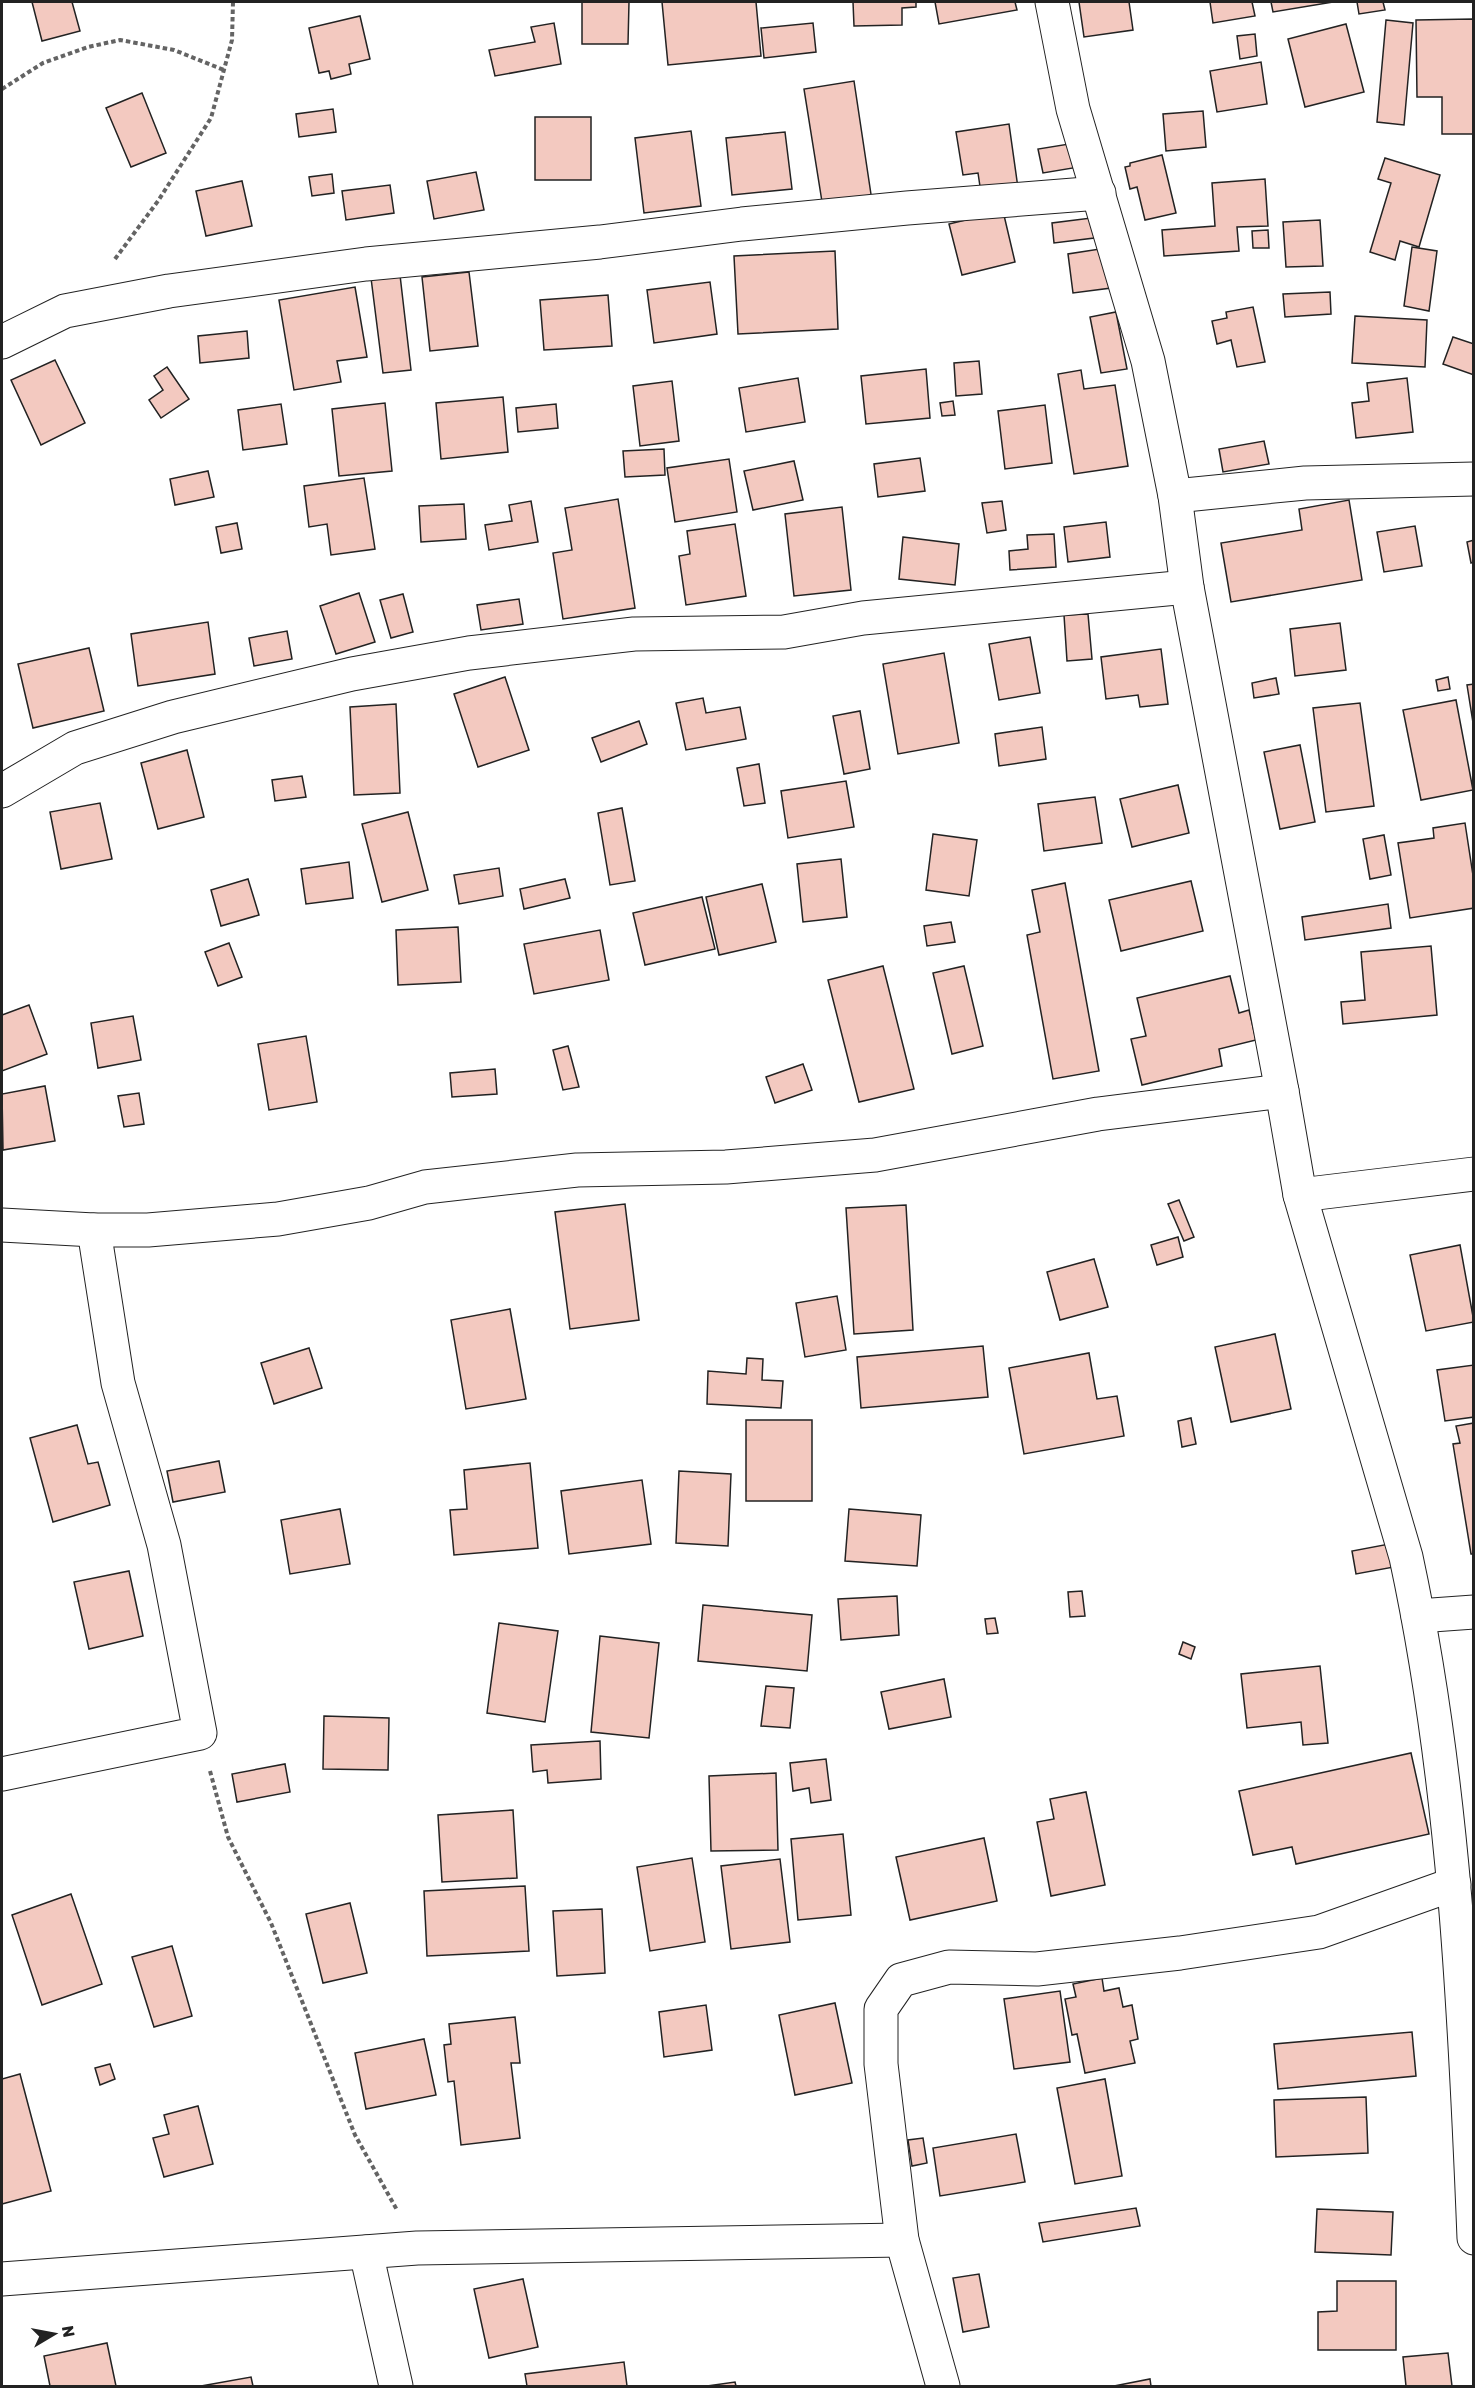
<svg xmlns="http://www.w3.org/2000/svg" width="1475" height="2388" viewBox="0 0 1475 2388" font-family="Rubik,sans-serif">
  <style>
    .building { fill: #f3c9c0; stroke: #222; stroke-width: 1.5 }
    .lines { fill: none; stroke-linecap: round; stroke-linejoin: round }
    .minor-casing { stroke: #222; stroke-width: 35 }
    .path { stroke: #646464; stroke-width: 4; stroke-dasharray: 4.5 3; stroke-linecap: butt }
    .minor { stroke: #fff; stroke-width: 33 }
  </style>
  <rect width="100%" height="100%" fill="#fff"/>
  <g class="building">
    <polygon points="32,2 72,2 80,31 42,41"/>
    <polygon points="582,2 629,2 628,44 582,44"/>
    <polygon points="662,2 756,2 761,56 668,65"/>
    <polygon points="853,2 916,2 916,7 902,8 902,25 854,26"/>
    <polygon points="935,2 1015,2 1017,10 939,24"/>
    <polygon points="1079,2 1129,2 1133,30 1084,37"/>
    <polygon points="1210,2 1252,2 1255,16 1213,23"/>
    <polygon points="1271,2 1333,2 1273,12"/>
    <polygon points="1357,2 1383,2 1385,10 1359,14"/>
    <polygon points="360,16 370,59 349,64 351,74 331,79 329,71 319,73 309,28"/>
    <polygon points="1473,19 1474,134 1442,134 1442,97 1417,97 1416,20"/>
    <polygon points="1386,20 1413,23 1404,125 1377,122"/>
    <polygon points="554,23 561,64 495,76 489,50 535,42 531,27"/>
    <polygon points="813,23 816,52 764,58 761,28"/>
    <polygon points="1346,24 1364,92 1305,107 1288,39"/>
    <polygon points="1255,34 1257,56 1240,59 1237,36"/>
    <polygon points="1261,62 1267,104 1217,112 1210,71"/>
    <polygon points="854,81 872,201 823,208 804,89"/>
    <polygon points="142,93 166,153 131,167 106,108"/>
    <polygon points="333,109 336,132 299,137 296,114"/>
    <polygon points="1203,111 1206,147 1166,151 1163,114"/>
    <rect x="535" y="117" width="56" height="63"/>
    <polygon points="1009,124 1018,188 981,193 978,173 963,175 956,132"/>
    <polygon points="691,131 701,206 644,213 635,138"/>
    <polygon points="785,132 792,189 732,195 726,138"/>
    <polygon points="1075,143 1079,167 1043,173 1038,149"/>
    <polygon points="1162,155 1176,213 1145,220 1137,187 1130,189 1125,167 1130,166 1130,163"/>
    <polygon points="1385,158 1440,175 1419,247 1400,241 1395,260 1370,252 1391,183 1378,179"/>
    <polygon points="476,172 484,210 434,219 427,181"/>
    <polygon points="332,174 334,193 312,196 309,177"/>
    <polygon points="1265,179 1268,226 1237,227 1239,251 1164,256 1162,230 1215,226 1212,183"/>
    <polygon points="242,181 252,226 206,236 196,191"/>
    <polygon points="390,185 394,213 346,220 342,191"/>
    <polygon points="1003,211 1015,262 962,275 949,224"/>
    <polygon points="1091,218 1094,238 1054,243 1052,223"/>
    <polygon points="1320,220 1323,266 1286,267 1283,222"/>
    <polygon points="1268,230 1269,248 1253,248 1252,231"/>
    <polygon points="1412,247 1437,251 1429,311 1404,306"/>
    <polygon points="1106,248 1111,288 1073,293 1068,254"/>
    <polygon points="835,251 838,329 738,334 734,256"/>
    <polygon points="469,272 478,346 430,351 422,277"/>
    <polygon points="400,275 411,370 383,373 371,278"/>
    <polygon points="710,282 717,334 654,343 647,290"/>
    <polygon points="355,287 367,357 337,361 341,382 294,390 279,300"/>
    <polygon points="1330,292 1331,314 1285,317 1283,294"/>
    <polygon points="608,295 612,346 544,350 540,300"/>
    <polygon points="1253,307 1265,362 1237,367 1231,340 1217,344 1212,321 1227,318 1226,312"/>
    <polygon points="1116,312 1127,369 1101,373 1090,317"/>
    <polygon points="1355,316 1427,320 1425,367 1352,363"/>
    <polygon points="247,331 249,358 200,363 198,336"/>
    <polygon points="1453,337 1474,344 1474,375 1443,364"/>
    <polygon points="55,360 85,423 41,445 11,380"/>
    <polygon points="979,361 982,394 956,396 954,363"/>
    <polygon points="167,367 189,399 161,418 149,400 163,390 154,376"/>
    <polygon points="926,369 930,418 866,424 861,376"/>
    <polygon points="1081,370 1084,389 1115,385 1128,466 1074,474 1058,374"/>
    <polygon points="798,378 805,422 746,432 739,388"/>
    <polygon points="1407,378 1413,432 1356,438 1352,403 1369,401 1367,383"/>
    <polygon points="672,381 679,441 640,446 633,386"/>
    <polygon points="503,397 508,452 441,459 436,403"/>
    <polygon points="953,401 955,415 942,416 940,403"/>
    <polygon points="385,403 392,471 339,476 332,409"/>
    <polygon points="281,404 287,444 243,450 238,410"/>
    <polygon points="556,404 558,428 518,432 516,408"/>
    <polygon points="1045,405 1052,463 1005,469 998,411"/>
    <polygon points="1264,441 1269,464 1223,472 1219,449"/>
    <polygon points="664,449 665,475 625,477 623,451"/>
    <polygon points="920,458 925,491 878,497 874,464"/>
    <polygon points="729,459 737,512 675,522 667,468"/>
    <polygon points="794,461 803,500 753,510 744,471"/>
    <polygon points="208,471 214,497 175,505 170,479"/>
    <polygon points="364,478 375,549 331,555 327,524 309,527 304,486"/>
    <polygon points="618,499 635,608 563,619 553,553 572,550 565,508"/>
    <polygon points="1349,500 1362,580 1231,602 1221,543 1302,530 1299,509"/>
    <polygon points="531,501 538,542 489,550 485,525 512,521 509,505"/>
    <polygon points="1002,501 1006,530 987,533 982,503"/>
    <polygon points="464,504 466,539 421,542 419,506"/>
    <polygon points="842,507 851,590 794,596 785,514"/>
    <polygon points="1106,522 1110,557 1068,562 1064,527"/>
    <polygon points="237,523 242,549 221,553 216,527"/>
    <polygon points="735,524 746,596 686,605 679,556 690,554 687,531"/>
    <polygon points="1415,526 1422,566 1384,572 1377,532"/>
    <polygon points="1054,534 1056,567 1010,570 1009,551 1028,549 1027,535"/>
    <polygon points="903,537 959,544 955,585 899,579"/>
    <polygon points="1474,540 1474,562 1471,563 1467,542"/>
    <polygon points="359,593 375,642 336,654 320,606"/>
    <polygon points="403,594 413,632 391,638 380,600"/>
    <polygon points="519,599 523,624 481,630 477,605"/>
    <polygon points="1088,614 1092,659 1067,661 1064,615"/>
    <polygon points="208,622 215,674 138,686 131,634"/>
    <polygon points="1340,623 1346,670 1295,676 1290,629"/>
    <polygon points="287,631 292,659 254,666 249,638"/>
    <polygon points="1030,637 1040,693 999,700 989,644"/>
    <polygon points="89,648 104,711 33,728 18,664"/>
    <polygon points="1161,649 1168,704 1140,707 1138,695 1106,699 1101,657"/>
    <polygon points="944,653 959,743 898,754 883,664"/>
    <polygon points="505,677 529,750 478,767 454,694"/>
    <polygon points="1448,677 1450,689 1438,691 1436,680"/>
    <polygon points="1276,678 1279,694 1254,698 1252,683"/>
    <polygon points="1474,684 1474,729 1467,685"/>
    <polygon points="703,698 706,713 740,707 746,739 686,750 676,703"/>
    <polygon points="1456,700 1473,790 1421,800 1403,710"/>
    <polygon points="1360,703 1374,806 1326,812 1313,708"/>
    <polygon points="396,704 400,793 354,795 350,707"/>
    <polygon points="860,711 870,769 844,774 833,716"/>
    <polygon points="639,721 647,744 601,762 592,738"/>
    <polygon points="1042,727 1046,759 999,766 995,734"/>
    <polygon points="1300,745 1315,822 1280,829 1264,752"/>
    <polygon points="187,750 204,817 158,829 141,763"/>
    <polygon points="759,764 765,803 744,806 737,768"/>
    <polygon points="302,776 306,797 275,801 272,780"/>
    <polygon points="846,781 854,827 788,838 781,791"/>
    <polygon points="1178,785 1189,833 1132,847 1120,799"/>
    <polygon points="1095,797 1102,843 1044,851 1038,804"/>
    <polygon points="100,803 112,859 61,869 50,812"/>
    <polygon points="622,808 635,881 610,885 598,813"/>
    <polygon points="408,812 428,890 382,902 362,824"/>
    <polygon points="1465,823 1474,882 1474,908 1410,918 1398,843 1434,838 1433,828"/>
    <polygon points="933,834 977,840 969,896 926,890"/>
    <polygon points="1384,835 1391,875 1370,879 1363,839"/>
    <polygon points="841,859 847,917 803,922 797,864"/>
    <polygon points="349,862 353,898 306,904 301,869"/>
    <polygon points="499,868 503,896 459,904 454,875"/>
    <polygon points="248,879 259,915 221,926 211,890"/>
    <polygon points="565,879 570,898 524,909 520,889"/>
    <polygon points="1191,881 1203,931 1121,951 1109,900"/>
    <polygon points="1065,883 1099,1071 1053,1079 1027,935 1040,932 1032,890"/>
    <polygon points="762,884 776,942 719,955 706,897"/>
    <polygon points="702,897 715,949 645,965 633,913"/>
    <polygon points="1388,904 1391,928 1305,940 1302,917"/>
    <polygon points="951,922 955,942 927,946 924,926"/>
    <polygon points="458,927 461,982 398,985 396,930"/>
    <polygon points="600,930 609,980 534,994 524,944"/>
    <polygon points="229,943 242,977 218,986 205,952"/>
    <polygon points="1431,946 1437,1015 1343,1024 1341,1002 1365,1000 1361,952"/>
    <polygon points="883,966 914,1089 859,1102 828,980"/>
    <polygon points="964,966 983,1046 952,1054 933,973"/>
    <polygon points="1230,976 1239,1013 1249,1010 1256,1040 1219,1049 1222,1066 1142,1085 1131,1039 1146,1036 1137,998"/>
    <polygon points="29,1005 47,1054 2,1071 2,1015"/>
    <polygon points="133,1016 141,1060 98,1068 91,1023"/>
    <polygon points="306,1036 317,1102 269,1110 258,1044"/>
    <polygon points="568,1046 579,1087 563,1090 553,1050"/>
    <polygon points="803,1064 812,1090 775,1103 766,1077"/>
    <polygon points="495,1069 497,1094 452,1097 450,1073"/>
    <polygon points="45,1086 55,1141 3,1150 2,1094"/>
    <polygon points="139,1093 144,1124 124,1127 118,1096"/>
    <polygon points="1179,1200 1194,1237 1184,1241 1168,1204"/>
    <polygon points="625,1204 639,1320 570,1329 555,1212"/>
    <polygon points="906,1205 913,1330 854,1334 846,1208"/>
    <polygon points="1178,1237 1183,1257 1157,1265 1151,1245"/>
    <polygon points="1460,1245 1474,1322 1426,1331 1410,1255"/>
    <polygon points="1094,1259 1108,1307 1060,1320 1047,1272"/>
    <polygon points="837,1296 846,1350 805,1357 796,1303"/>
    <polygon points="510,1309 526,1399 466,1409 451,1320"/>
    <polygon points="1275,1334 1291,1409 1231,1422 1215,1347"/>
    <polygon points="983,1346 988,1397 861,1408 857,1357"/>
    <polygon points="309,1348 322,1388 274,1404 261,1363"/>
    <polygon points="1089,1353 1097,1399 1117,1396 1124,1436 1024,1454 1009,1368"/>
    <polygon points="747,1358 763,1359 762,1380 783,1381 781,1408 707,1404 708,1371 746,1374"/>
    <polygon points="1474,1365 1474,1417 1445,1421 1437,1370"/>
    <polygon points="1191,1418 1196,1444 1182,1447 1178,1421"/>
    <rect x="746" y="1420" width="66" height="81"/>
    <polygon points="1474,1423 1474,1554 1471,1554 1453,1444 1460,1443 1456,1426"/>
    <polygon points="77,1425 88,1464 98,1462 110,1505 53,1522 30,1438"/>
    <polygon points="219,1461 225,1492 173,1502 167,1471"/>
    <polygon points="530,1463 538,1548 454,1555 450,1510 467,1509 464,1470"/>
    <polygon points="679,1471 731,1474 728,1546 676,1543"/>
    <polygon points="642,1480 651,1544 569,1554 561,1491"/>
    <polygon points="340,1509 350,1564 290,1574 281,1520"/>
    <polygon points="849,1509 921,1515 917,1566 845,1561"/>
    <polygon points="1389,1544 1394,1567 1356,1574 1352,1551"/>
    <polygon points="129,1571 143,1636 89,1649 74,1582"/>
    <polygon points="1082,1591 1085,1616 1070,1617 1068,1592"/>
    <polygon points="897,1596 899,1635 841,1640 838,1599"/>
    <polygon points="703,1605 812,1615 807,1671 698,1661"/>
    <polygon points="995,1618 998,1633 987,1634 985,1619"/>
    <polygon points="499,1623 558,1631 545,1722 487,1713"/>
    <polygon points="600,1636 659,1643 649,1738 591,1732"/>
    <polygon points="1183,1642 1195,1647 1191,1659 1179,1654"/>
    <polygon points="1320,1666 1328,1743 1303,1745 1301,1722 1247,1728 1241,1674"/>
    <polygon points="944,1679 951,1717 889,1729 881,1692"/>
    <polygon points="766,1686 794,1688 790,1728 761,1726"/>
    <polygon points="324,1716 389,1718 388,1770 323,1769"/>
    <polygon points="600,1741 601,1779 548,1783 547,1770 533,1772 531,1745"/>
    <polygon points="1411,1753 1429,1834 1296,1864 1292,1847 1253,1855 1239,1791"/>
    <polygon points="826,1759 831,1800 811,1803 809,1788 793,1791 790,1763"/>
    <polygon points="285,1764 290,1792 237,1802 232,1774"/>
    <polygon points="776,1773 778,1850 711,1851 709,1776"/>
    <polygon points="1086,1792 1105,1885 1051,1896 1037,1822 1054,1819 1050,1799"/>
    <polygon points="513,1810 517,1878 442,1882 438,1815"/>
    <polygon points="843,1834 851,1915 798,1920 791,1839"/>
    <polygon points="984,1838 997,1901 910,1920 896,1857"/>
    <polygon points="692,1858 705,1942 650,1951 637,1867"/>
    <polygon points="780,1859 790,1942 731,1949 721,1866"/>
    <polygon points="525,1886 529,1951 427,1956 424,1891"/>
    <polygon points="71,1894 102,1984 42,2005 12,1915"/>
    <polygon points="350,1903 367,1973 323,1983 306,1914"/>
    <polygon points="602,1909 605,1973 557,1976 553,1911"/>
    <polygon points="172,1946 192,2016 154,2027 132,1957"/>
    <polygon points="1102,1978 1104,1991 1119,1988 1123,2007 1132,2005 1138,2039 1130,2041 1135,2063 1085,2073 1077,2034 1072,2035 1065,1999 1076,1997 1073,1984"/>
    <polygon points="1060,1991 1070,2062 1014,2069 1004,1999"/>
    <polygon points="835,2003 852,2083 795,2095 779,2015"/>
    <polygon points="706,2005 712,2050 664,2057 659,2012"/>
    <polygon points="515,2017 520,2063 511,2063 520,2138 461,2145 454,2081 448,2082 444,2045 451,2044 449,2024"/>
    <polygon points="1412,2032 1416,2076 1278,2089 1274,2044"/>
    <polygon points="424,2039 436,2095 366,2109 355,2053"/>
    <polygon points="110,2064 115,2079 100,2085 95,2068"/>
    <polygon points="20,2074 51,2191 2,2204 2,2079"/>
    <polygon points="1105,2079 1122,2176 1075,2184 1057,2088"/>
    <polygon points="1366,2097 1368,2153 1276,2157 1274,2100"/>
    <polygon points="198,2106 213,2164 164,2177 153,2138 169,2134 164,2115"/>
    <polygon points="1016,2134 1025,2182 940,2196 933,2148"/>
    <polygon points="923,2138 927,2163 912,2166 908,2140"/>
    <polygon points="1136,2208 1140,2226 1043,2242 1039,2223"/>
    <polygon points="1317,2209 1393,2212 1391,2255 1315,2252"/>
    <polygon points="979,2274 989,2327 963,2332 953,2278"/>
    <polygon points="523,2279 538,2347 489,2358 474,2289"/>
    <polygon points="1337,2281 1396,2281 1396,2350 1318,2350 1318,2312 1337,2311"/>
    <polygon points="107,2343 116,2386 50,2386 44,2356"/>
    <polygon points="1448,2353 1452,2386 1406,2386 1403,2357"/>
    <polygon points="624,2362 627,2386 527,2386 525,2374"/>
    <polygon points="251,2377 253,2386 201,2386"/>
    <polygon points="1150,2379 1151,2386 1114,2386"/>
    <polygon points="735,2382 736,2386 707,2386"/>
  </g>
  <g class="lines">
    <g class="minor-casing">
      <g id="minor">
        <path d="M 1052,2 L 1073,109 L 1148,361 L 1175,496 L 1187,587 L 1282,1091 L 1300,1195 L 1406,1557 C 1454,1780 1465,2010 1474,2238"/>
        <polyline points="2,342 65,311 169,291 366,264 600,242 742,224 907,208 1099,193"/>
        <polyline points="1175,496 1305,483 1474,479"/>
        <polyline points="2,791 75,748 173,717 352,674 469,653 634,634 784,632 863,618 1187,587"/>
        <polyline points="1300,1195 1474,1174"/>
        <polyline points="2,1225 94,1230 148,1230 278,1219 369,1203 425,1187 577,1170 726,1167 875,1155 1098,1114 1282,1091"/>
        <polyline points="1418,1616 1474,1612"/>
        <polyline points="2,1774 200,1733 164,1545 118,1383 94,1230"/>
        <polyline points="366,2252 396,2386"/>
        <polyline points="2,2279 417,2248 902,2240"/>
        <polyline points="943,2386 902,2240 881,2064 881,2009 901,1980 949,1967 1037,1969 1180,1953 1319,1932 1454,1884"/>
      </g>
    </g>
    <g class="path">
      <polyline points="2,89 43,63 88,47 120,40 174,50 224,70"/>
      <polyline points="115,259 158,201 211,118 232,40 233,2"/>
      <polyline points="210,1771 228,1837 271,1923 355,2135 397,2210"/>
    </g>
    <use href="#minor" class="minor"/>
  </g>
  <rect width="1475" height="2388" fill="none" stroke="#222222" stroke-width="6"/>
  <g transform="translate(54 2334) rotate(80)" stroke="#ffffff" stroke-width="4.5" paint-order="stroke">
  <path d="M0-4.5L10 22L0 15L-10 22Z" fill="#222222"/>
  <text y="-9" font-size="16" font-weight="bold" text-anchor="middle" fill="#222222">N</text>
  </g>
</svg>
